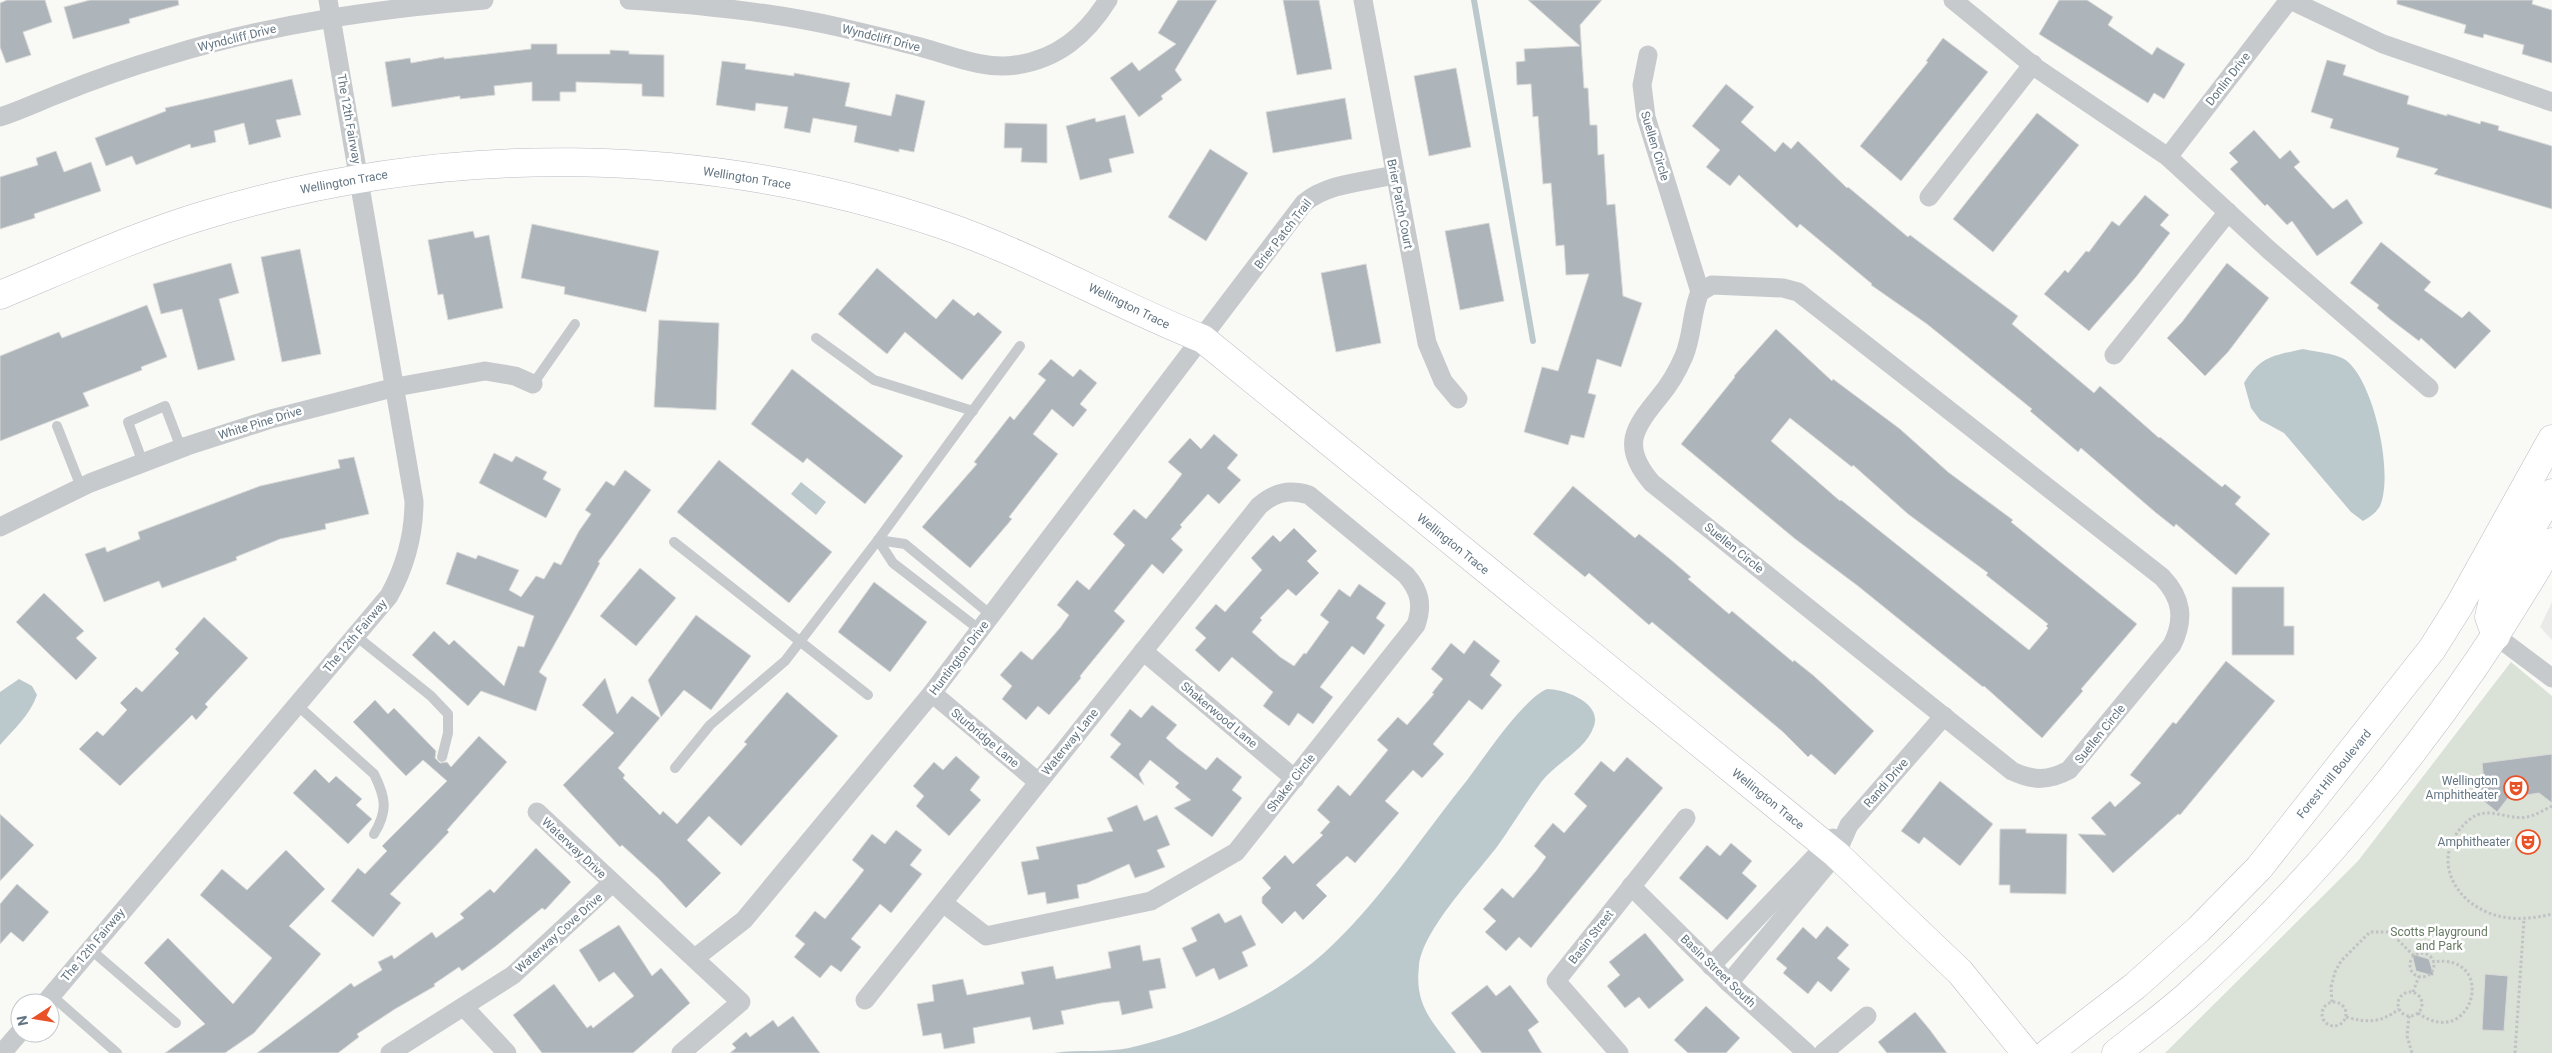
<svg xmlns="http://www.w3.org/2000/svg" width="2552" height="1053" viewBox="0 0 2552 1053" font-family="Roboto,sans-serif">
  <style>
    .built { fill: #eaeae9 }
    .park { fill: #dae1d7 }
    .water { fill: #bcc9cc }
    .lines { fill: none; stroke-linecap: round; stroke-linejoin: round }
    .stream { stroke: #bcc9cc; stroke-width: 6 }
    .building { fill: #adb5bb; stroke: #dadad8; fill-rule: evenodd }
    .secondary-casing { stroke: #b8bec2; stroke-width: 29 }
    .path { stroke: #c0c2c4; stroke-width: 3; stroke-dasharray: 2.5 2.5; stroke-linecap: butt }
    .lane { stroke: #c6cacd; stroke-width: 10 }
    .street { stroke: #c6cacd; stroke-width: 19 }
    .secondary { stroke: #fff; stroke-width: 28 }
    .labels { text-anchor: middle; stroke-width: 5; stroke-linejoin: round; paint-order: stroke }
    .street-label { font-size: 12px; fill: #637582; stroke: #fff }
    .poi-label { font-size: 12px; fill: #637582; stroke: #fff; text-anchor: end }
    .park-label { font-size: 12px; fill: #667a62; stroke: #fff }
  </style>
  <rect width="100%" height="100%" fill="#f9f9f6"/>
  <polygon class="built" points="2552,602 2552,640 2540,627"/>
  <polygon class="park" points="2511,662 2552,696 2552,1053 2165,1053 2358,861"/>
  <g class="water">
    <path d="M 2303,349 C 2315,352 2337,353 2347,361 C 2374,383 2394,474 2380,506 C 2376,513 2370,517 2363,521 L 2351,512 L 2284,433 L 2260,420 L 2251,408 L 2244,383 C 2261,356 2272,356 2303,349 Z"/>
    <polygon points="801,482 826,502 816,515 791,494"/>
    <path d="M 19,679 L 32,686 L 37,695 C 30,715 14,729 0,745 L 0,692 Z"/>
    <path d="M 1547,689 C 1565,689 1602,703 1594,726 C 1586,750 1557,762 1542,781 C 1527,801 1514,823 1499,844 C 1477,874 1422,930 1419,966 C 1414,1007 1434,1023 1456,1053 L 1054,1053 C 1079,1049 1104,1053 1129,1048 C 1198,1032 1270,1001 1324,953 C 1380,902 1421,837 1468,779 C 1485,756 1523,699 1547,689 Z"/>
  </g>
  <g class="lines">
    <polyline class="stream" points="1474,0 1533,341"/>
  </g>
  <g class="building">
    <polygon points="7,0 45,0 52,22 23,32 31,55 6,63 0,47 0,3"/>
    <polygon points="90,0 178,0 179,5 129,19 130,23 73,39 64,7"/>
    <polygon points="1178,0 1217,0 1175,70 1182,80 1161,96 1163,99 1139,117 1110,78 1132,62 1139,71 1176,44 1158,33"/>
    <polygon points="1283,0 1319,0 1332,69 1297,75"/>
    <polygon points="1528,0 1602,0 1580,25 1584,88 1588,88 1590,125 1597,125 1598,155 1604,154 1607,205 1615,204 1623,296 1642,303 1621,367 1597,359 1588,393 1596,395 1584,438 1571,435 1568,445 1524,432 1542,367 1558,371 1589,274 1566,275 1564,245 1556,246 1551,183 1543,184 1538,116 1533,117 1531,84 1517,85 1516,62 1525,61 1524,49 1580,46"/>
    <polygon points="2059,0 2087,0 2113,17 2108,25 2152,55 2157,47 2185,64 2164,99 2154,93 2148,103 2039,34"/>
    <polygon points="2397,0 2533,0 2532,4 2552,10 2552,63 2522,54 2524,45 2484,34 2483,38 2464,33 2466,25 2397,4"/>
    <polygon points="1943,38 1988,72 1901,181 1860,146 1928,62 1926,61"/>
    <polygon points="531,44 557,44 557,54 610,54 610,50 629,51 629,54 664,55 664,97 642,96 642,84 576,82 576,92 560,92 560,101 532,101 532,82 494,86 495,95 460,99 460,96 392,107 385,62 410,58 411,63 444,57 444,59 531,49"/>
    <polygon points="2327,60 2346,65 2343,75 2409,96 2407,104 2447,116 2447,114 2480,124 2481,121 2499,126 2498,130 2552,146 2552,209 2434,174 2438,169 2396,157 2399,148 2330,128 2333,119 2311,112"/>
    <polygon points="722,61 746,64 745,69 794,76 794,73 850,83 845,106 891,116 896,94 925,101 914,152 899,149 899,152 854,142 857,126 813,118 810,133 784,128 788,107 756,103 755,111 716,105"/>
    <polygon points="1456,68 1471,147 1429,156 1414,76"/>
    <polygon points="292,79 301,115 276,120 281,137 249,145 244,123 214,131 216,142 191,148 190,144 136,165 132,156 106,166 95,138 166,111 165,108"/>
    <polygon points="1726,84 1754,107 1741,122 1775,152 1783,142 1791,149 1798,141 1847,188 1848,187 1908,237 1910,235 2018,316 2012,324 2094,393 2100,386 2159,438 2160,437 2222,487 2225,484 2241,497 2235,504 2270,534 2236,575 2176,524 2174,527 2155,512 2081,448 2078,452 2030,411 2032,409 1927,324 1871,285 1872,284 1800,224 1797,228 1739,175 1730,186 1706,167 1720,150 1692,126"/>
    <polygon points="1345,98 1352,139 1273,153 1266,112"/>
    <polygon points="2037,113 2079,145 1993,252 1953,219"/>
    <polygon points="1125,115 1134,153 1109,159 1112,172 1080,180 1066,126 1095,118 1096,122"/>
    <polygon points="1005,123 1047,124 1047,163 1021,162 1022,148 1004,148"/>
    <polygon points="2254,130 2280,159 2290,150 2300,162 2294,167 2333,209 2347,199 2363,223 2317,256 2292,221 2287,225 2267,204 2265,206 2230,169 2238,162 2229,153"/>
    <polygon points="1210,149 1248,173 1206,241 1168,217"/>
    <polygon points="56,151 64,172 91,162 101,191 34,214 35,218 0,229 0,177 38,165 36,158"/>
    <polygon points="2145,195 2169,215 2160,225 2170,233 2136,277 2089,331 2044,294 2065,270 2068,273 2086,251 2089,252 2112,221 2119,226"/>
    <polygon points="1489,223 1504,301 1460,310 1445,231"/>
    <polygon points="532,224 659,251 646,312 564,294 565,287 521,278"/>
    <polygon points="473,231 475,238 489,235 503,308 448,320 443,294 438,295 428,240"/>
    <polygon points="2381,242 2431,282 2424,290 2462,318 2469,311 2491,331 2455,369 2421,338 2419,341 2390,319 2377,308 2379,305 2350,283"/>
    <polygon points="300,249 321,354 282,362 261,257"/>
    <polygon points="231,263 239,293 219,299 235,360 198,370 182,309 161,314 153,284"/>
    <polygon points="2227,263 2269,298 2228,352 2205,376 2167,338 2182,322"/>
    <polygon points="1366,264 1381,343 1336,352 1321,273"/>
    <polygon points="877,268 936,319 953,299 974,316 978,312 1002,332 962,380 905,332 887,354 838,314"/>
    <polygon points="147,305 167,357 141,367 142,370 83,393 89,406 0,441 0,356 59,332 62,338"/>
    <polygon points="659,320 719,323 716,410 654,407"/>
    <path d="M 1776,329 L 1832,381 L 1833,379 L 1900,429 L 1948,472 L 2013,520 L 2011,522 L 2137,624 L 2081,689 L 2083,691 L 2042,738 L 1984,686 L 1983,687 L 1858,586 L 1794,538 L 1681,444 L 1735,377 L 1734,376 ZM 1790,418 L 1852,467 L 1853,465 L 1908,514 L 1988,573 L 1986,575 L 2048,624 L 2046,626 L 2048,628 L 2029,650 L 1841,500 L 1840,501 L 1771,441 Z"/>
    <polygon points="1051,359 1073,377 1080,369 1097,383 1080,404 1087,410 1073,427 1052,409 1033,434 1058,454 1009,517 1012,519 970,568 922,527 977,464 974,462 1010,416 1014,420 1046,380 1038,374"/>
    <polygon points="792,369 903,456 865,504 807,458 803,463 751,424"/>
    <polygon points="1214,434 1238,455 1227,468 1241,480 1219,504 1208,494 1180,525 1182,527 1171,539 1183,550 1163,574 1152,564 1114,611 1125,621 1080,676 1081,678 1049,715 1038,706 1026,720 1002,699 1012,686 1000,675 1021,651 1032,660 1060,628 1069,615 1057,605 1077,580 1089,590 1125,545 1113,534 1134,509 1146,519 1172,487 1182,474 1168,462 1190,438 1201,449"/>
    <polygon points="494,453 512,462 516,456 547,472 543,479 561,489 546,518 479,483"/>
    <polygon points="354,457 369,514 325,524 326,529 280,539 236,557 237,560 162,588 159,581 104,602 85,554 105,547 107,552 140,539 138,532 260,486 340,468 338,460"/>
    <polygon points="719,460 832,552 789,603 677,512"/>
    <polygon points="625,470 651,490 598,562 600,563 539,672 547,678 536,711 481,691 468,706 412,655 434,631 449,645 454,640 504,686 518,646 524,647 534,616 446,584 457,552 476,559 478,555 519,570 509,590 521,597 536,576 544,579 554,562 561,565 579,531 591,514 585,510 606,481 614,486"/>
    <polygon points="1573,486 1635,538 1639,534 1670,559 1691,577 1688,579 1729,614 1732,611 1793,662 1794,660 1814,676 1874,731 1835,775 1811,754 1808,757 1783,732 1652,622 1649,625 1589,573 1585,577 1533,534"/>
    <polygon points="1294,528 1317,551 1307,561 1319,573 1296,596 1288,589 1260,618 1262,620 1252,632 1280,657 1294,666 1304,653 1306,654 1329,622 1320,615 1339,589 1350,597 1359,584 1386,603 1376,618 1385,625 1364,655 1352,646 1320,687 1333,697 1313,724 1298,713 1289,726 1263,706 1273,692 1232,657 1219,672 1195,650 1206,638 1195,628 1216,604 1225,612 1262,570 1251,558 1273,535 1280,542"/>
    <polygon points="640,568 676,598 636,646 600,616"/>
    <polygon points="874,582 927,622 890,672 838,632"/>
    <polygon points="2232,587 2284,587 2284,626 2294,626 2294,655 2232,655"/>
    <polygon points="44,593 84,631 76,638 97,658 76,680 16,622"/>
    <polygon points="696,615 751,656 711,710 684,690 661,717 648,680"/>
    <polygon points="204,617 248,658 205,704 208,707 196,720 192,715 120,786 79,749 97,731 103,736 127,710 120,703 136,687 142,692 179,653 175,649"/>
    <polygon points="1474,640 1500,661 1490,675 1502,685 1482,710 1469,700 1433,744 1444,754 1422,778 1413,770 1385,801 1399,813 1355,863 1347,856 1316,885 1327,896 1303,920 1295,911 1282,924 1262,903 1262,897 1271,888 1262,878 1285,855 1293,864 1323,835 1320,833 1330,822 1317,810 1338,785 1350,796 1388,750 1377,740 1398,717 1407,725 1434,694 1432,693 1443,679 1431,669 1451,643 1464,654"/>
    <polygon points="2226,661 2275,701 2180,815 2178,814 2113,873 2078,834 2106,835 2091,818 2110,801 2115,807 2141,783 2130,775 2173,722 2176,724"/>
    <polygon points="605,678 617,714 632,696 660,718 618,768 625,775 623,778 660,815 663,811 677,824 747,744 744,742 787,692 838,736 741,846 709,816 687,840 721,873 686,908 659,879 622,845 620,847 563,785 614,733 582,705"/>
    <polygon points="375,700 388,714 394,708 436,751 435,758 440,763 447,762 451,767 479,736 507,762 447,830 449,832 390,894 401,903 373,937 331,901 358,868 365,874 387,851 382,846 447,781 423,760 406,776 353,722"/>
    <polygon points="1152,705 1177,725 1166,738 1176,747 1206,770 1217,757 1242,777 1232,790 1242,798 1212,837 1174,808 1191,800 1175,787 1179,783 1150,760 1139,774 1144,785 1110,757 1121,744 1110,735 1130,709 1141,718"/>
    <polygon points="2552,754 2552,803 2539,793 2508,798 2497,812 2475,794 2484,782 2482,763"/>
    <polygon points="956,756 980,777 970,790 981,800 949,836 916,806 924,796 913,786 934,762 943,770"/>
    <polygon points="1627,757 1663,788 1531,948 1519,937 1506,951 1485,932 1496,921 1483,909 1502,888 1513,898 1536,871 1546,857 1534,846 1553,823 1564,833 1587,806 1574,794 1601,761 1614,772"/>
    <polygon points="315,769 329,783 336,776 362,799 356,805 372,819 348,844 293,793"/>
    <polygon points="1940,781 1993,824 1960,866 1924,837 1919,844 1901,831"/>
    <polygon points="1137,805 1144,821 1157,815 1170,845 1157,850 1165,867 1135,878 1129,864 1087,883 1077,885 1079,898 1047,904 1045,892 1028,895 1021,862 1039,859 1036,847 1113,831 1107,818"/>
    <polygon points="0,814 34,845 0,881"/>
    <polygon points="2000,829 2026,829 2026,833 2067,834 2066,894 2010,893 2010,885 1999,885"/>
    <polygon points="896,830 922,850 910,865 922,874 891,913 880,904 851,939 861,947 841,972 831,965 820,978 794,957 805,944 795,936 815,911 825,919 854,883 864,870 852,860 872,834 885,844"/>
    <polygon points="1731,843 1752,861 1742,873 1757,886 1727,920 1679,878 1707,845 1720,856"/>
    <polygon points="536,848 571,882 545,910 542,908 496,946 462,971 459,967 434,984 435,986 395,1009 357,1034 359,1037 338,1053 257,1053 351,983 354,987 382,970 378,962 392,955 394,959 432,932 436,938 464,918 460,914 490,889 494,893"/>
    <polygon points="286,850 325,889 289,926 321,954 254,1033 225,1053 165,1053 205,1024 144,963 168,938 233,1004 272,958 200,895 222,869 247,890"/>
    <polygon points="17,884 49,912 23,942 11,932 0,944 0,904"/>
    <polygon points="1219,913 1225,923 1241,915 1256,945 1242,952 1248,966 1219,980 1214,968 1196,977 1182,948 1197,941 1191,928"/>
    <polygon points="619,925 652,976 661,968 690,1003 633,1053 542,1053 513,1015 554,984 587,1028 591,1025 593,1028 634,996 614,972 599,982 579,950"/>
    <polygon points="1827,926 1849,945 1837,958 1850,969 1831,992 1818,981 1808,994 1783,973 1787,968 1776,959 1803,927 1816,939"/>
    <polygon points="1645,933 1684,980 1649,1009 1639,997 1625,1008 1607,986 1620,975 1609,962"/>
    <polygon points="1140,945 1143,961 1160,958 1166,988 1149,991 1153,1008 1122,1015 1119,1001 1101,1003 1061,1011 1064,1024 1033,1030 1030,1017 973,1028 975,1043 944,1049 941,1033 923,1036 917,1004 934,1001 932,985 963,979 967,995 1024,984 1021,972 1053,966 1056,979 1087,973 1111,968 1108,952"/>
    <polygon points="2412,954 2429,959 2434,976 2416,971"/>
    <polygon points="2485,974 2508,976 2504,1031 2482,1030"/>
    <polygon points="1487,985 1496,996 1510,985 1539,1022 1528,1030 1542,1053 1482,1053 1451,1013"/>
    <polygon points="1706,1006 1740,1038 1726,1053 1688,1053 1674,1040"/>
    <polygon points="1915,1012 1930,1030 1947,1053 1887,1053 1878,1042"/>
    <polygon points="793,1016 820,1053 730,1053 736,1048 732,1044 746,1032 750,1037 773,1020 778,1027"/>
  </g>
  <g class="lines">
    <g class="secondary-casing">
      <g id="secondary">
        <path d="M 0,295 C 68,267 135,236 205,215 C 445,142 706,144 943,225 C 1033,256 1115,304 1203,339 L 1836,854 L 1960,972 L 2026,1053"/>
        <polyline points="2496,636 2489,617 2496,587 2552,493"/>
        <polyline points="2048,1053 2135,986 2199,929 2259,868 2432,649 2459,606 2552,439"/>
        <path d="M 2116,1053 C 2140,1034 2164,1016 2187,996 C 2328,869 2459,707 2552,542"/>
      </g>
    </g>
    <g class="path">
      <path d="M 2552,806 C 2544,810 2536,815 2527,817 C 2508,821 2487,804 2469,820 C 2426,856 2455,908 2503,917 C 2519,920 2536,918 2552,914"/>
      <circle cx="2422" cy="965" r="12"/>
      <polyline points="2413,992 2419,976"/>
      <circle cx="2410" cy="1004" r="12"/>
      <polyline points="2332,1002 2331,987 2335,972 2341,961 2370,932 2390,932 2414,956"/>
      <circle cx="2334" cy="1014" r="12"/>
      <path d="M 2418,1013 C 2473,1053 2499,952 2433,962"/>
      <polyline points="2409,1016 2407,1036 2412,1053"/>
      <path d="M 2346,1017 C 2367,1023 2381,1023 2399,1009"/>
      <polyline points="2515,1053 2524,919"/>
    </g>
    <g class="lane">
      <polyline points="816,338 874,380 973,411"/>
      <polyline points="533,384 575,324"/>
      <polyline points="57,426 81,487"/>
      <polyline points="143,463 128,422 165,406 181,448"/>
      <polyline points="674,542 868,695"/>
      <polyline points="980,630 893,563 878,540 905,544 991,615"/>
      <polyline points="356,636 431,696 448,714 448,733 442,757"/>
      <path d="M 297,705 L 374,774 C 386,798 388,811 374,834"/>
      <polyline points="675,768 710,725 785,661 878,540 1020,346"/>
      <polyline points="90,949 176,1023"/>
      <polyline points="51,995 117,1053"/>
    </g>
    <g class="street">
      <path d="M 629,0 C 701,5 773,12 843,28 C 868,34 894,40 920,47 C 951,55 983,70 1016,65 C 1058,59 1086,35 1108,0"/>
      <polyline points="1363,0 1427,343 1443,381 1458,399"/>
      <polyline points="1953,0 2035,67 2168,157 2269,250 2429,388"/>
      <polyline points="2290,0 2383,44 2552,102"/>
      <path d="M 1648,55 L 1642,85 L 1646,117 L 1700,292 C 1691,312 1693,335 1684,356 C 1678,370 1670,384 1660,396 C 1634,428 1620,446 1652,483 L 2012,771 C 2033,781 2049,781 2069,770 L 2172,645 C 2185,619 2182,598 2162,577 L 1798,292 L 1783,288 L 1712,285 L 1700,292"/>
      <path d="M 0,117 C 19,111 38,102 56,95 C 93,80 130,67 167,56 C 271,24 376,9 484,0"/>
      <polyline points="2168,157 2289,0"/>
      <polyline points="1929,197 2033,64"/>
      <polyline points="2114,355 2228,212"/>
      <polyline points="0,527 90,483 187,446 271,419 396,387 485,371 515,376 533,384"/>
      <polyline points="2496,636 2552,678"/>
      <polyline points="1143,651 1295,779"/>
      <polyline points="932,693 1038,782"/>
      <polyline points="537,812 741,1002 681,1053"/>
      <polyline points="1631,886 1729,983 1807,1053"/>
      <path d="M 695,958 L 744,920 L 932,693 L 1304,203 C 1328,183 1364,182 1394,175"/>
      <polyline points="1711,966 1833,838"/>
      <polyline points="1729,983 1836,854 1849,825 1944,716"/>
      <path d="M 865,1000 L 1259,506 C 1275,492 1289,489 1309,495 L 1406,575 C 1420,591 1423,605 1416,625 L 1236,852 L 1151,901 L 986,936 L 943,903"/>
      <path d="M 45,1003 L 389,596 C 405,567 414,535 414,501 L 328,0"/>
      <polyline points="464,1007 507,1053"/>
      <polyline points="2,1053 20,1032"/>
      <polyline points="390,1053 513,975 612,883"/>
      <polyline points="1619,1053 1556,981 1686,818"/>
      <polyline points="1823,1053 1867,1016"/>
    </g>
    <use href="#secondary" class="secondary"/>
  </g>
  <defs>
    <g id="theatre-ring" transform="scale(1.25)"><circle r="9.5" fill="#fff" stroke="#e95126" stroke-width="1.5"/><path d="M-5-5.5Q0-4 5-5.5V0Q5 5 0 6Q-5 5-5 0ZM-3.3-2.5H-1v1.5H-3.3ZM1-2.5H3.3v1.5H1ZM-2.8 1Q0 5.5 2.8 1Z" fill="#e95126"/></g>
  </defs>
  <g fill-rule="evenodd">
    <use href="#theatre-ring" x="2516" y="788"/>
    <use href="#theatre-ring" x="2528" y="842"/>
  </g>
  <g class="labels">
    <g class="street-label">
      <text transform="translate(237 38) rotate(-14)" y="4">Wyndcliff Drive</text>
      <text transform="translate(881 38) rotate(14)" y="4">Wyndcliff Drive</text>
      <text transform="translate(2228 79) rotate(-52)" y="4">Donlin Drive</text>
      <text transform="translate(349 119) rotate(80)" y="4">The 12th Fairway</text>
      <text transform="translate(1655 146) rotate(73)" y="4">Suellen Circle</text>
      <text transform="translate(747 178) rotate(9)" y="4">Wellington Trace</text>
      <text transform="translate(344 182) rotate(-10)" y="4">Wellington Trace</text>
      <text transform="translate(1400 204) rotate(79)" y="4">Brier Patch Court</text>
      <text transform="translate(1283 234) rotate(-52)" y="4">Brier Patch Trail</text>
      <text transform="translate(1129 306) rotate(26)" y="4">Wellington Trace</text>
      <text transform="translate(260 423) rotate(-17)" y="4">White Pine Drive</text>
      <text transform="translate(1453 544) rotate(39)" y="4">Wellington Trace</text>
      <text transform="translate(1734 548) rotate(39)" y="4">Suellen Circle</text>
      <text transform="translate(355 636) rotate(-50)" y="4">The 12th Fairway</text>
      <text transform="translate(959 658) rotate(-53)" y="4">Huntington Drive</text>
      <text transform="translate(1219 715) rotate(40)" y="4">Shakerwood Lane</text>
      <text transform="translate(2100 734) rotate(-51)" y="4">Suellen Circle</text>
      <text transform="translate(985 738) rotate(40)" y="4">Sturbridge Lane</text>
      <text transform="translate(1070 742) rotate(-51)" y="4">Waterway Lane</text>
      <text transform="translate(2334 774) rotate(-51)" y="4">Forest Hill Boulevard</text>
      <text transform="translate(1291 783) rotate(-52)" y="4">Shaker Circle</text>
      <text transform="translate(1886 783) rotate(-49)" y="4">Randi Drive</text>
      <text transform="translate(1768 799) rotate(39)" y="4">Wellington Trace</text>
      <text transform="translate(574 848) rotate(43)" y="4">Waterway Drive</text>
      <text transform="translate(559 933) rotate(-42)" y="4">Waterway Cove Drive</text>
      <text transform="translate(1591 937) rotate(-52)" y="4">Basin Street</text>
      <text transform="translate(93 945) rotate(-50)" y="4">The 12th Fairway</text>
      <text transform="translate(1718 971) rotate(44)" y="4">Basin Street South</text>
    </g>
    <g class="poi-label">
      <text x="2498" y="785">Wellington<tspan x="2498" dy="14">Amphitheater</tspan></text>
      <text x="2510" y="846">Amphitheater</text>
    </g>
    <g class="park-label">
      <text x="2439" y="936">Scotts Playground<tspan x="2439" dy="14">and Park</tspan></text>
    </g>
  </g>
  <g transform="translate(35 1018) rotate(258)"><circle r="24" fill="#ffffff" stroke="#c1c8cd"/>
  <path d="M0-4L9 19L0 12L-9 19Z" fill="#e95126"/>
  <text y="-8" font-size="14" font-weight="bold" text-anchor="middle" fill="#637582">N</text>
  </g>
</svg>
